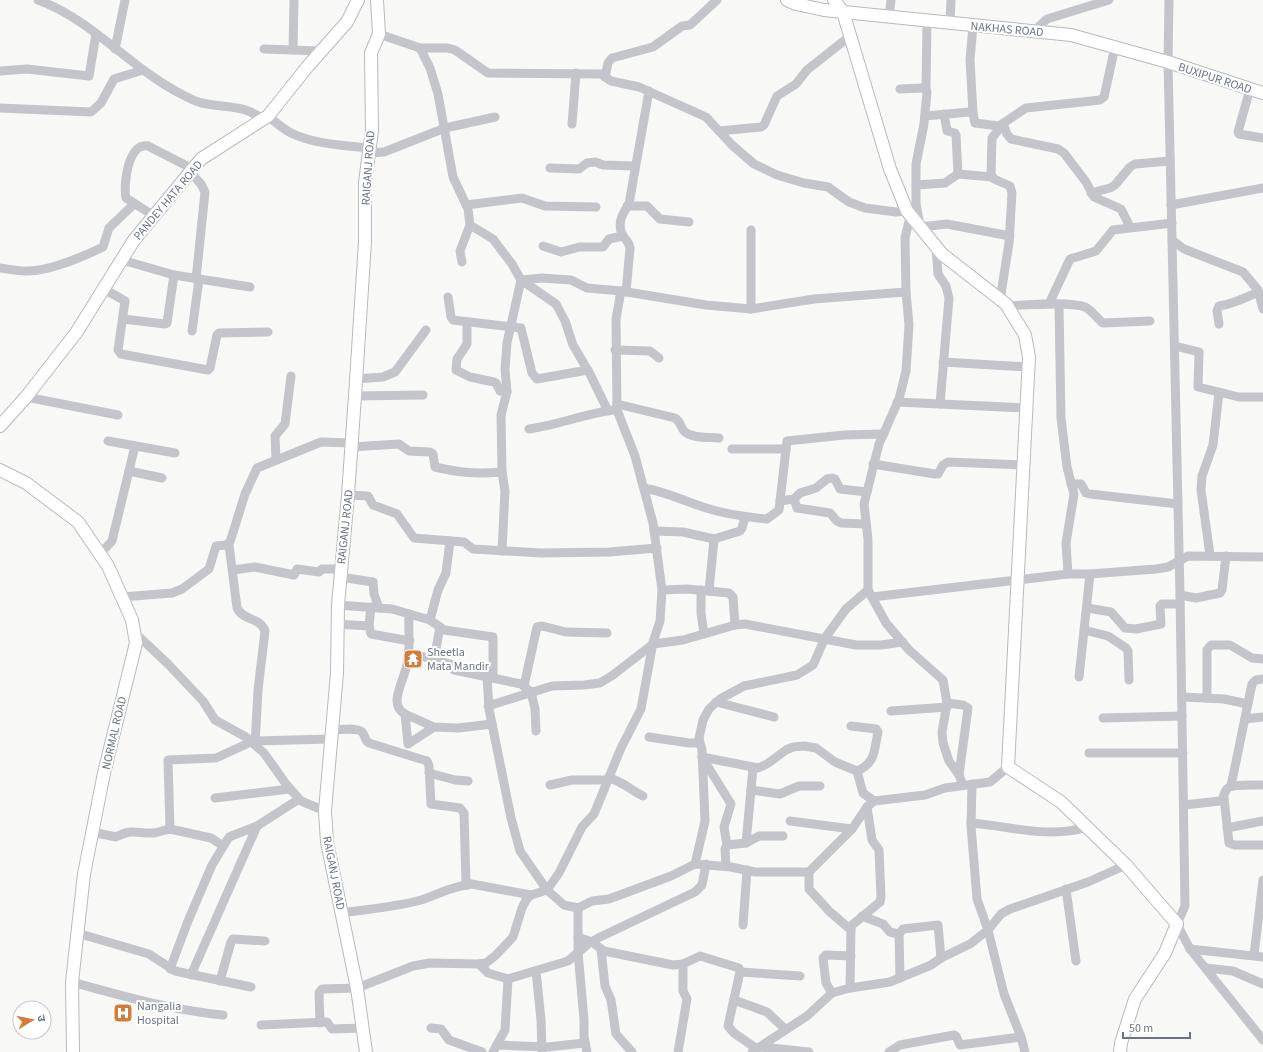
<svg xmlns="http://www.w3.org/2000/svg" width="1263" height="1052" viewBox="0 0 1263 1052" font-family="'Source Sans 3','Noto Sans Devanagari',sans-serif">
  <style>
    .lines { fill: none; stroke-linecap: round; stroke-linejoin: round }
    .major-casing { stroke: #b7b9be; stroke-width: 14 }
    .minor { stroke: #c3c5ca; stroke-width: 9 }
    .major { stroke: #fff; stroke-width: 12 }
    .labels { text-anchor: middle; stroke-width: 4; stroke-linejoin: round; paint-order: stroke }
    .street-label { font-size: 12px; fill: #6b7485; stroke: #fff }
    .poi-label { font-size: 12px; fill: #6b7485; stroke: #fff; text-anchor: start }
  </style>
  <rect width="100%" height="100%" fill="#f8f9f7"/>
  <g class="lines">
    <g class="major-casing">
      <g id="major">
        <polyline points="787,0 796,4 824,10 1071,35 1168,62 1263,93"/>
        <polyline points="834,0 843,12 890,169 907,211 942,254 1006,304 1025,335 1029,357 1008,767 1061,802 1126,865 1177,924 1165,953 1135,999 1121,1043 1120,1052"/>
        <polyline points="0,426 26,397 76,333 134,240 201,159 268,116 308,66 347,22 358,0"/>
        <polyline points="0,470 26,483 78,522 108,566 132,620 136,643 104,773 84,874 72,982 73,1052"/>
        <polyline points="366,1052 357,988 327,842 325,811 337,673 338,605 348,495 355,396 365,242 365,182 372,131 371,53 379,34 377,0"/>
      </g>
    </g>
    <g class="minor">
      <path d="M 38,0 C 93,20 131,69 183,95 C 189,98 196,102 202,103 C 223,108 246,104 263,120"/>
      <polyline points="1169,0 1168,62 1180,595 1185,906 1177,924 1190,949 1263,1040"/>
      <polyline points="889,17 891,0"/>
      <polyline points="950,23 951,0"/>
      <polyline points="1034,31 1047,19 1109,0"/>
      <polyline points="379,34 420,48 448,48 455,50 488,73 601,74 611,81 639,87 706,117 732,145 754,164 777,175 804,183 828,187 849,202 865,208 896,212 907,211"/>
      <polyline points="420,48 430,68 438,94 453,177 468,209 470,225 493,239 512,264 521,280 556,304 565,321 573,345 590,374 608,411"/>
      <polyline points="115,49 125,0"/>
      <polyline points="264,49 321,51"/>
      <polyline points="293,50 294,0"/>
      <polyline points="0,71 27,69 89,76 96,34"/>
      <polyline points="605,77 608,63 612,58 653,47 682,26 690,25 717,0"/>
      <polyline points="900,89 922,88 926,89 927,92 924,124 916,164 916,203 920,227 947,224 1010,236"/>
      <polyline points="926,89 927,21"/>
      <polyline points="1250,89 1238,132 1239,134 1263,138"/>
      <polyline points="0,108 91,112 101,103 114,79 143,70"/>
      <polyline points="973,113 970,60 973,26"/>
      <polyline points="944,114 947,131 955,133 956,135 958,174"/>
      <path d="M 268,116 C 275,122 282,128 291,133 C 313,144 346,146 370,148"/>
      <polyline points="925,116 970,112 973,113 975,123 999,126 1026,108 1100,100 1104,97 1115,47"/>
      <polyline points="572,124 576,73"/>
      <polyline points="719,131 761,127 764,125 777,96 796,84 807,70 850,36"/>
      <polyline points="370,153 384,152 445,128 495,117"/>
      <polyline points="550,168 579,169 587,163 595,162 603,165 635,166"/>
      <polyline points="190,172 201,184 205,192 196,279"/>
      <polyline points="916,185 945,183 958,174 992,177"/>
      <polyline points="1091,193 1110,188 1115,185 1130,167 1135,164 1170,161"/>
      <polyline points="466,205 522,198 545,206 596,207"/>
      <polyline points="1171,205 1263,188"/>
      <polyline points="627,206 647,206 660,219 689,222"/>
      <path d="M 154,216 L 126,198 C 123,185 128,142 148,146 L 193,169"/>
      <polyline points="910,217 905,238 906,292 909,325 906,371 899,399 879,444 864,504 868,539 868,590 886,623 909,650 943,680 947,703 942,732 943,743 949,761 959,775 963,785"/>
      <polyline points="751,230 751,309"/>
      <polyline points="1172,240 1184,249 1243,272 1258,290 1263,309"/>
      <polyline points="543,246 561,252 579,247 603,247 609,239 623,236"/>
      <polyline points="936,247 938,274 946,286 949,298 940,404"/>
      <polyline points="122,260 174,275 250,287"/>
      <polyline points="462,262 460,251 470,225"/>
      <path d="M 0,268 C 8,269 17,271 25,271 C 49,272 82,257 103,247 L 109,228 L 134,204"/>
      <polyline points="104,289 125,301 118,350 121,354 208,370 210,368 217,335 219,333 268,332"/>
      <path d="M 626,292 L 630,248 C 629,241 625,240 622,234 C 617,222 623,213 629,204 L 649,91"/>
      <polyline points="448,297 451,317 453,320 521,328 532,373 537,379 588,370"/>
      <polyline points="1000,300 1009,243 1012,193 1010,186 994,179 991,174 992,138 1003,124 1007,134 1011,139 1058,149 1064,153 1086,182 1094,197 1121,209 1130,227"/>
      <polyline points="1049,304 1070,259 1096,251 1113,230 1172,223"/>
      <polyline points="1059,305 1061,418 1067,467 1074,494 1066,543 1068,574"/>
      <path d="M 1007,306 C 1025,305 1070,301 1085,307 C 1092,310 1097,319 1103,323 L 1150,321"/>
      <polyline points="123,319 165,324 167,323 174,275"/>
      <polyline points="467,322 467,344 457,359 456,370 470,377 494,382 496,383 500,391 507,392"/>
      <path d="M 1219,324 L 1217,311 L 1219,306 C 1233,304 1245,298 1258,292"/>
      <polyline points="192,331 199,279"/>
      <polyline points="1175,346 1199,352 1198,387 1239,397 1263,397"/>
      <polyline points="615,350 650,351 659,358"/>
      <polyline points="943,362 1028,367"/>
      <polyline points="356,379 383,377 395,372 426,330"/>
      <polyline points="355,396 423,395"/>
      <polyline points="26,397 118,415"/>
      <polyline points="897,402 1026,408"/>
      <path d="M 617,404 L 675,418 C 681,422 680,426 684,431 C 691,439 710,437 719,438"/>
      <path d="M 529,429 C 558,425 584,414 613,410"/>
      <polyline points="108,441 175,453"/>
      <path d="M 351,447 L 399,444 L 409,451 L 430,452 L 433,454 L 435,467 C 461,473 475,474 502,472 L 505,491 L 502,551"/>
      <polyline points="732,449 786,449 787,441 844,435 884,434"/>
      <polyline points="276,459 275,436 285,424 291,376"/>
      <polyline points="873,464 935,474 938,474 943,465 948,462 1023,465"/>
      <polyline points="129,471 162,478"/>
      <polyline points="502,472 501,415 507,392 505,369 507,343 521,280 542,278 571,280 587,288 621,291"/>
      <polyline points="1071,484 1081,484 1086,493 1090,494 1178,504"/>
      <path d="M 644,488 C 666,492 682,500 703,507 C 724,514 745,517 767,519 L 779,510 L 786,449"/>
      <polyline points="348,495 368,496 373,505 397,514 414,538 464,542 473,549 541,553 609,552 657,548"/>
      <polyline points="794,499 797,508 830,513 837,521 841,523 866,524"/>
      <polyline points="780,501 794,499 800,493 816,488 827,479 832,478 835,479 840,489 867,492"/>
      <polyline points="654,531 683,532 714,539 709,591"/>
      <polyline points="714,539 740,531 742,528 745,517"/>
      <polyline points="450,541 446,573 438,590 430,620 444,630 493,637 493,678"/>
      <path d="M 229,545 L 237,608 C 243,621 260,617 265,631 L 258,690 L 255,745"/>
      <polyline points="100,554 112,541 135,446"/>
      <polyline points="1210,555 1201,490 1202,476 1213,445 1219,392"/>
      <polyline points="233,570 255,567 294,575 297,569 319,572 322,569 341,569"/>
      <polyline points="340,577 373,582 374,594 379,608"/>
      <polyline points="662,590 687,589 729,593 733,597 735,625"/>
      <polyline points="701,590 701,613 704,634"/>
      <polyline points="1180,595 1196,598 1220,593 1222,590 1226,556"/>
      <polyline points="122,597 172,593 182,589 209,569 216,546 226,545 230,542 245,494 257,468 321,442 352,443"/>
      <polyline points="872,597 1068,574 1090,574 1156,569 1168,567 1188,556 1263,557"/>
      <polyline points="338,605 392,609 430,620"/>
      <polyline points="1087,608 1111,612 1125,628 1136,629 1161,624 1160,606 1162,604 1180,604"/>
      <polyline points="336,624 369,626 371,634 410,641"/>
      <polyline points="369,626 371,607"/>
      <polyline points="1084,630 1108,636 1126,648 1128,651 1129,680"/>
      <polyline points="134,632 168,664 203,701 215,720 246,737 264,753 286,784 301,801 325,811"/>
      <polyline points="409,653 454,665 454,670 521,684 531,692 535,709 536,731"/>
      <polyline points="432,658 436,649 440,627"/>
      <polyline points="487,676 489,709 511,818 520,851 547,890 564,905 578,908 592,901 609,899 671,876 695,864 731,867 755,872 809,872 852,829 867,807 874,801 925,795 945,788 990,782 1008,767"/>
      <polyline points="1079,677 1090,574"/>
      <polyline points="524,686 537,627 542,626 566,632 607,633"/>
      <polyline points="1182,697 1224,699 1248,704"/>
      <polyline points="1207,698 1207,650 1211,645 1230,645 1252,658 1263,659"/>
      <polyline points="716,702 774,717"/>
      <polyline points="947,703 963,705 968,708 959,775"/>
      <polyline points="488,706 552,686 584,685 600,683 613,675 653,644 683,640 735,625 745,624 856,645 881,645 903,642"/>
      <polyline points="891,711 947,707"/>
      <path d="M 405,714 C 400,711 397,707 397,701 C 397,689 405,676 407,664 C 411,647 408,632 409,614"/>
      <polyline points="1103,718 1182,716"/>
      <polyline points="1245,719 1263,717"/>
      <path d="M 851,726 L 876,729 L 878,732 C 874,750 876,763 857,771"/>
      <polyline points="434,727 408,744 405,714 434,727 458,728 492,724"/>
      <path d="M 333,730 C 340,730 357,727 362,732 C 366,736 364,740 369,743 L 427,761 L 429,766 L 431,804 L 460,808 L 464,813 L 466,883 L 531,895"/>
      <polyline points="649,737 689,743 700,743"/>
      <polyline points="255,741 331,739"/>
      <polyline points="1089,753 1183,753"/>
      <polyline points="702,757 758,768 767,764 786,750 793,747 804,746 816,748 835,762 857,771 863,793 874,801"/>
      <polyline points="702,757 731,804 724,827 727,845"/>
      <polyline points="429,773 455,780 468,781"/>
      <path d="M 609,778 C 622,781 631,790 643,796"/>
      <polyline points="972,784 971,826 977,899 988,930 1004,994 1021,1037 1025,1052"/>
      <polyline points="550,785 572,780 608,780"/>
      <polyline points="1231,786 1252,684 1256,680 1263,679"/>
      <polyline points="751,790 780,794 799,786 820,786"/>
      <polyline points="215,798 290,789"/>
      <polyline points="1224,798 1229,843 1235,845 1263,845"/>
      <path d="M 1184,805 L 1220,801 C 1225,798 1223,792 1228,788 C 1233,784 1256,785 1263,785"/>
      <polyline points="790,821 852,829"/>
      <path d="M 971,823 C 1009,826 1049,839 1087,827"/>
      <polyline points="1227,828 1263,821"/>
      <polyline points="170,829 211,838 223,846"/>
      <path d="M 92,832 L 116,837 C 131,828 138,834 154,833 C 159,832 165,830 170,829 L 168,760 L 216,758 L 251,742"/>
      <polyline points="746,843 753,768"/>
      <polyline points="695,864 705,821 702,750 699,738 703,720 709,709 720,699 744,686 797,675 813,665 825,638 846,609 868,590"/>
      <polyline points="726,866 725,849 727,845 746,843 759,836 783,836"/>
      <polyline points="809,872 809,889 829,911 851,930"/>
      <polyline points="1066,889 1076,961"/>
      <polyline points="578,908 578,952 584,1020 584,1037 587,1052"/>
      <path d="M 342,913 C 368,909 396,907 421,900 C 437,895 452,886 468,885"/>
      <polyline points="862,916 883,924 890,932 899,934"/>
      <polyline points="743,925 747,870"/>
      <polyline points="77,933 149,954 175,971 251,987"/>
      <polyline points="578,937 592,942 604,951 673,965 683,964 700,956 739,968 740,972 728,1026 734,1033 757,1049"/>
      <polyline points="601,949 605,986 611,1000 616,1034 632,1052"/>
      <polyline points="1190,949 1263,957"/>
      <polyline points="1254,955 1263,880"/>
      <polyline points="479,964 488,973 508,979 568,961 588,944 598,938 695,892 702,885 706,864"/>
      <polyline points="1206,968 1233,971 1263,984"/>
      <polyline points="170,969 188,921 212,865 229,837 257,826 299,799"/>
      <polyline points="536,971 541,1020 542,1051"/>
      <polyline points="740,972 800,976"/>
      <polyline points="191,975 257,826"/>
      <polyline points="900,978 899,934 903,929 938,925 941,958"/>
      <polyline points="220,981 231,942 233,939 265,941"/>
      <path d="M 72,982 C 122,996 171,1010 223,1015"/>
      <polyline points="850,988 851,926 880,902 881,897 879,850 872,840 867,807"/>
      <polyline points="832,993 826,983 823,958 826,955 851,956"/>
      <polyline points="734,1000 767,1012 785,1029"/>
      <polyline points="320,1023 319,993 322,989 357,988 413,966 430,963 479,964 486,963 496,955 513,937 522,908 526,900 531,895 547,890 559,873 582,827 594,814 621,748 641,709 653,642 660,621 662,590 653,523 635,456 617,410 616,319 621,291 706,305 751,309 814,299 906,292"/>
      <polyline points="261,1025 327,1022 332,1029 363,1028"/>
      <polyline points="431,1028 441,1029 449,1040 482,1052"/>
      <polyline points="497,1045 547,1047 585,1043"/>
      <polyline points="761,1047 809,1052"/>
      <polyline points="493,1052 505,1030 508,979"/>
      <polyline points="678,1052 687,999 683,991 683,964"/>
      <polyline points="752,1052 807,1016 832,993 850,988 890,982 931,965 941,958 970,944 988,930 1001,914 1010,909 1088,882 1126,865"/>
      <polyline points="889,1052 900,1045 954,1035 956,1036 960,1045 1021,1037"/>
    </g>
    <use href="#major" class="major"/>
  </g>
  <defs>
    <g id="temple-square" transform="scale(1)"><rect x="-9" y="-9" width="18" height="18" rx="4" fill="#d37d3c" stroke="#fff"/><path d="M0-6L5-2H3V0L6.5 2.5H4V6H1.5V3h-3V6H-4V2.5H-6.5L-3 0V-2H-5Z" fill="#fff"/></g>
    <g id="hospital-square" transform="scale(1)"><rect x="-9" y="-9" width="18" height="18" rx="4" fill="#d37d3c" stroke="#fff"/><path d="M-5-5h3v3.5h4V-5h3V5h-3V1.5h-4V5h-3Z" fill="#fff"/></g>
  </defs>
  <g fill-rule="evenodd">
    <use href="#temple-square" x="413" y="659"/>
    <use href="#hospital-square" x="123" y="1013"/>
  </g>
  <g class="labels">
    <g class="street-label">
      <text transform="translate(1007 29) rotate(5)" y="4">NAKHAS ROAD</text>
      <text transform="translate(1215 78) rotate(18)" y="4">BUXIPUR ROAD</text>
      <text transform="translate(368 168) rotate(-86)" y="4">RAIGANJ ROAD</text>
      <text transform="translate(168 200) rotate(-50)" y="4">PANDEY HATA ROAD</text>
      <text transform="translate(345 527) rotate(-84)" y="4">RAIGANJ ROAD</text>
      <text transform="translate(114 733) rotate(-77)" y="4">NORMAL ROAD</text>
      <text transform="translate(334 873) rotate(79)" y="4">RAIGANJ ROAD</text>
    </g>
    <g class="poi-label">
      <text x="427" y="656">Sheetla<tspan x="427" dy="14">Mata Mandir</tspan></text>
      <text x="137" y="1010">Nangalia<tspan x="137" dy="14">Hospital</tspan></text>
    </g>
  </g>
  <g transform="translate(32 1020) rotate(80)"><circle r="19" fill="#ffffff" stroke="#c4c7ce"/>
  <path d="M0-3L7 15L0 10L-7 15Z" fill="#d37d3c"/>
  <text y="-6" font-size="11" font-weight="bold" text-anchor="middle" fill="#6b7485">उ</text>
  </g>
  <path d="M1123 1032v6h67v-6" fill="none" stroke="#6b7485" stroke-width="2"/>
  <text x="1129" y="1032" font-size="12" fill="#6b7485" stroke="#ffffff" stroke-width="3" paint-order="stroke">50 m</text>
</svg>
